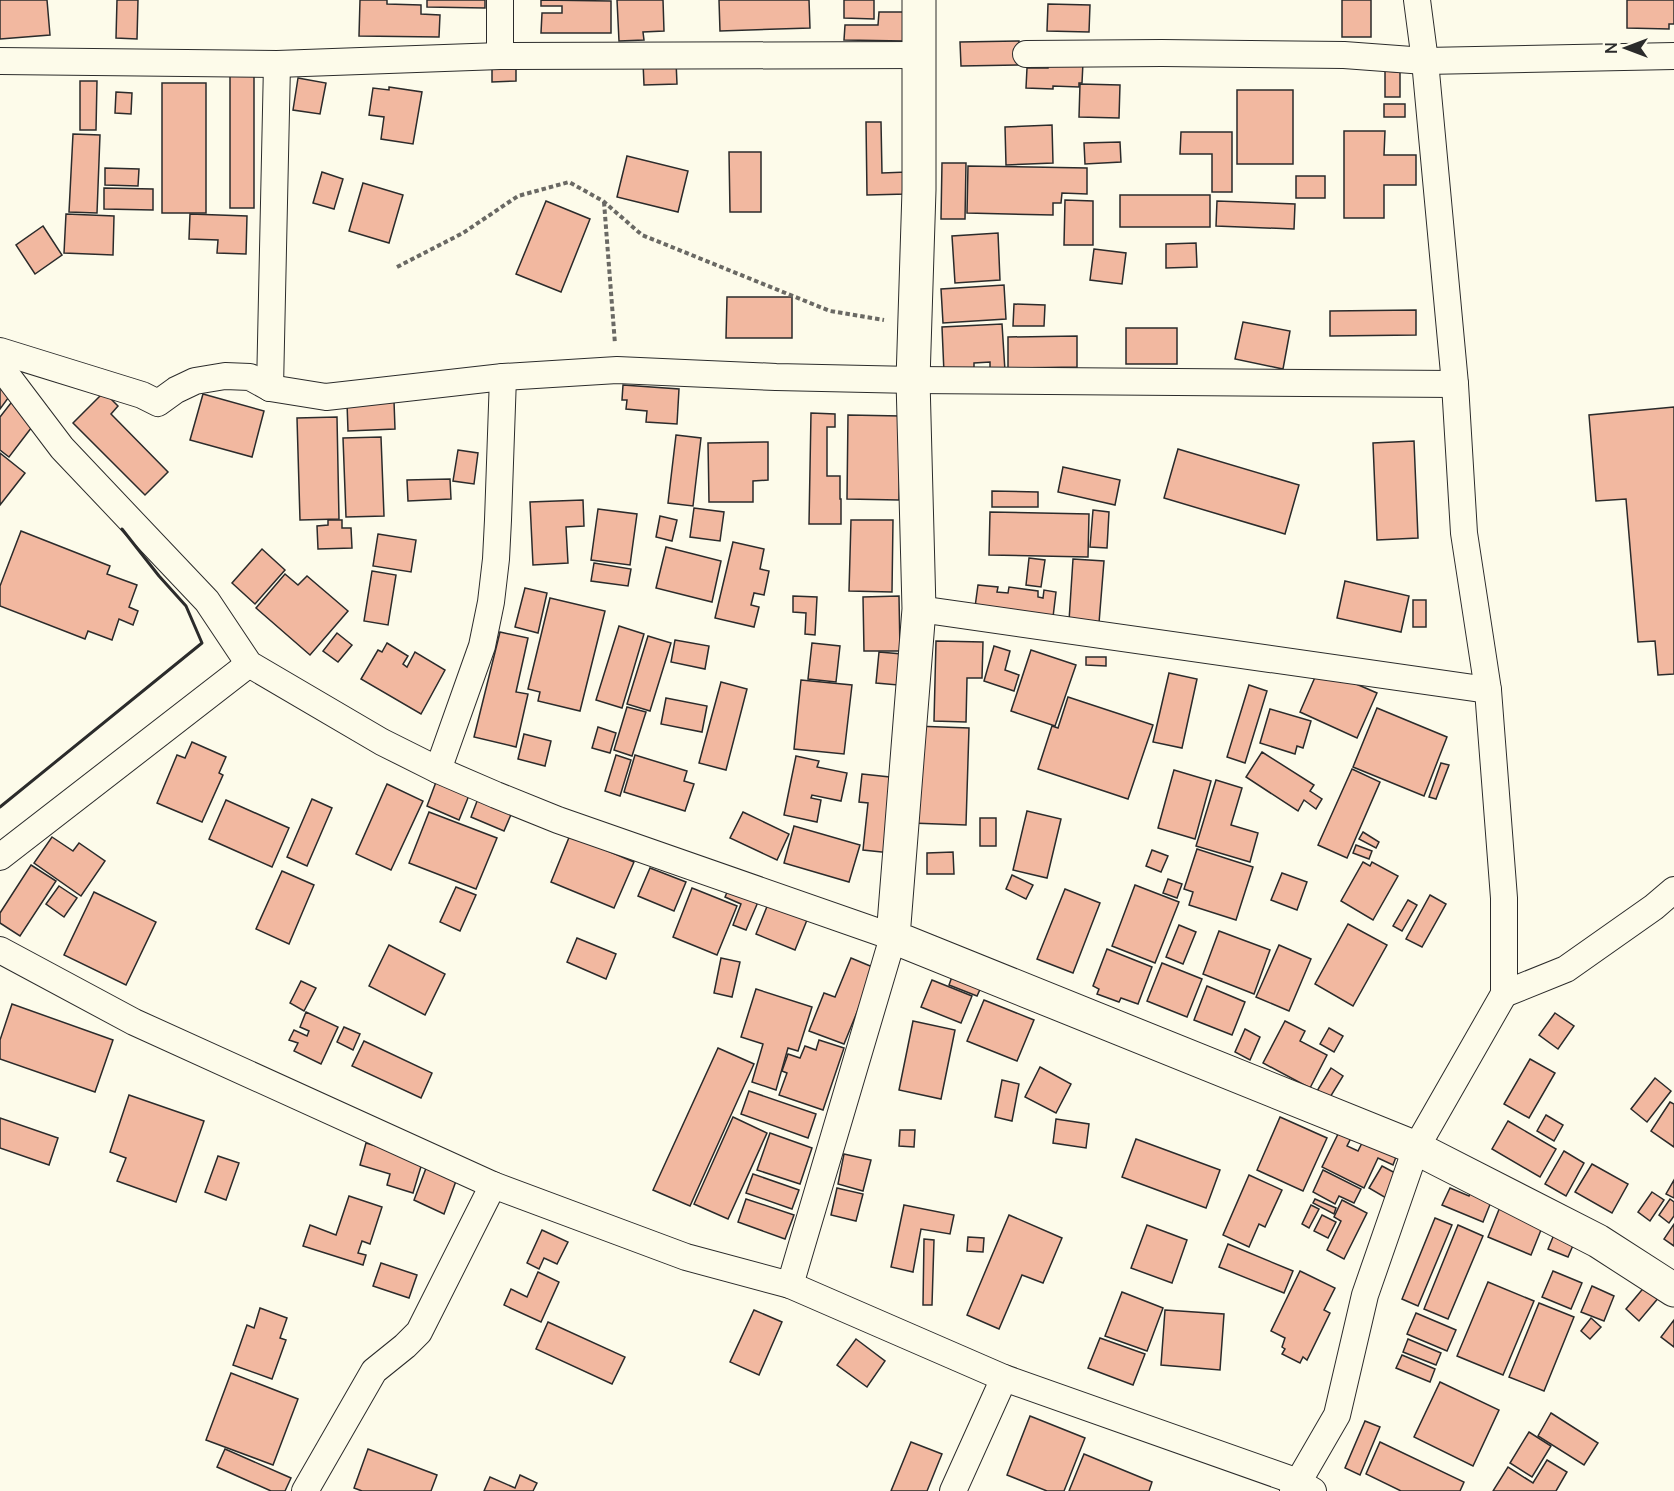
<svg xmlns="http://www.w3.org/2000/svg" width="1674" height="1491" viewBox="0 0 1674 1491" font-family="Manrope,sans-serif">
  <style>
    .building { fill: #f2b8a0; stroke: #2b2b2b; stroke-width: 1.5 }
    .lines { fill: none; stroke-linecap: round; stroke-linejoin: round }
    .street-casing { stroke: #2b2b2b; stroke-width: 28 }
    .secondary-casing { stroke: #2b2b2b; stroke-width: 35 }
    .path { stroke: #6a6964; stroke-width: 4; stroke-dasharray: 4.5 3; stroke-linecap: butt }
    .street { stroke: #fdfbea; stroke-width: 26 }
    .secondary { stroke: #fdfbea; stroke-width: 33 }
    .wall { stroke: #2b2b2b; stroke-width: 3 }
  </style>
  <rect width="100%" height="100%" fill="#fdfbea"/>
  <g class="building">
    <polygon points="0,0 47,0 50,35 0,39"/>
    <polygon points="117,0 138,0 137,39 116,38"/>
    <polygon points="360,0 387,0 387,4 421,5 421,14 440,15 439,37 359,36"/>
    <polygon points="427,0 485,0 485,8 427,7"/>
    <polygon points="541,0 611,1 611,33 541,33 542,13 562,13 562,6 541,6"/>
    <polygon points="617,0 663,0 664,31 643,32 644,40 619,41"/>
    <polygon points="719,0 809,0 810,28 720,31"/>
    <polygon points="844,0 874,0 874,19 844,18"/>
    <rect x="1342" y="0" width="29" height="37"/>
    <polygon points="1627,0 1674,0 1674,24 1669,24 1669,29 1627,28"/>
    <polygon points="1048,4 1090,5 1089,32 1047,31"/>
    <polygon points="879,12 905,12 905,41 844,40 845,25 878,25"/>
    <polygon points="1019,41 1019,65 961,66 960,42"/>
    <polygon points="676,61 677,84 644,85 643,62"/>
    <polygon points="1048,62 1083,62 1082,83 1079,83 1079,87 1053,86 1053,89 1026,88 1027,68 1048,68"/>
    <polygon points="516,65 516,81 492,82 492,66"/>
    <polygon points="1385,71 1400,72 1400,97 1385,97"/>
    <polygon points="254,75 254,208 230,208 230,76"/>
    <polygon points="298,78 326,83 320,114 293,110"/>
    <polygon points="80,81 97,81 96,130 80,130"/>
    <rect x="162" y="83" width="44" height="130"/>
    <polygon points="1080,84 1120,85 1119,118 1079,117"/>
    <polygon points="389,87 422,92 413,144 381,139 384,117 369,115 373,88 389,90"/>
    <rect x="1237" y="90" width="56" height="74"/>
    <polygon points="116,92 132,93 131,114 115,113"/>
    <rect x="1384" y="104" width="21" height="13"/>
    <polygon points="866,122 881,122 882,173 907,172 907,194 867,195"/>
    <polygon points="1052,125 1053,163 1006,165 1005,127"/>
    <polygon points="1344,131 1385,131 1384,155 1416,155 1416,185 1384,185 1384,218 1344,218"/>
    <polygon points="1181,132 1232,132 1232,192 1212,192 1212,154 1180,154"/>
    <polygon points="73,134 100,135 97,213 69,212"/>
    <polygon points="1120,142 1121,162 1085,164 1084,143"/>
    <polygon points="729,152 761,152 761,212 730,212"/>
    <polygon points="627,156 688,171 678,212 617,197"/>
    <polygon points="942,163 966,163 965,219 941,219"/>
    <polygon points="968,166 1087,168 1087,194 1062,193 1061,203 1053,203 1053,215 967,213"/>
    <polygon points="105,168 139,169 138,186 105,185"/>
    <polygon points="322,172 343,179 334,209 313,203"/>
    <rect x="1296" y="176" width="29" height="22"/>
    <polygon points="363,183 403,195 389,243 349,231"/>
    <polygon points="104,188 153,189 153,210 104,209"/>
    <rect x="1120" y="195" width="90" height="32"/>
    <polygon points="1065,200 1093,201 1093,245 1064,245"/>
    <polygon points="546,201 590,219 561,292 516,274"/>
    <polygon points="1217,201 1295,204 1294,229 1216,226"/>
    <polygon points="66,214 114,216 113,255 64,253"/>
    <polygon points="190,214 247,216 246,254 217,253 218,240 189,239"/>
    <polygon points="43,226 62,255 35,274 16,245"/>
    <polygon points="998,233 1000,280 955,283 952,236"/>
    <polygon points="1196,243 1197,267 1166,268 1166,244"/>
    <polygon points="1094,249 1126,253 1122,284 1090,280"/>
    <polygon points="1004,285 1006,319 943,323 941,289"/>
    <polygon points="727,297 792,297 792,338 726,338"/>
    <polygon points="1014,304 1045,305 1044,326 1013,326"/>
    <polygon points="1416,310 1416,335 1330,336 1330,311"/>
    <polygon points="1243,322 1290,331 1283,369 1235,359"/>
    <polygon points="1002,324 1005,371 990,372 990,362 974,363 974,372 944,373 942,327"/>
    <rect x="1126" y="328" width="51" height="36"/>
    <polygon points="1077,336 1077,367 1008,368 1008,337"/>
    <polygon points="0,379 14,390 0,409"/>
    <polygon points="623,385 679,389 677,424 646,422 647,411 626,409 627,400 622,400"/>
    <polygon points="104,392 118,406 111,414 168,472 145,495 73,423"/>
    <polygon points="203,394 264,411 252,457 190,440"/>
    <polygon points="14,399 38,419 9,457 0,450 0,417"/>
    <polygon points="394,401 395,429 348,431 347,403"/>
    <polygon points="1674,407 1674,674 1658,675 1655,641 1638,642 1626,499 1596,501 1589,415"/>
    <polygon points="811,413 835,414 835,427 827,427 827,476 840,476 840,499 841,499 841,524 809,524"/>
    <polygon points="848,415 901,416 899,500 847,499"/>
    <polygon points="337,417 339,519 300,520 297,418"/>
    <polygon points="676,435 701,438 693,506 668,503"/>
    <polygon points="381,437 384,516 346,517 343,438"/>
    <polygon points="1414,441 1418,538 1377,540 1373,443"/>
    <polygon points="768,442 768,480 753,481 753,502 709,502 708,443"/>
    <polygon points="1178,449 1299,485 1285,534 1164,498"/>
    <polygon points="458,450 478,453 474,484 453,481"/>
    <polygon points="0,453 25,473 0,505"/>
    <polygon points="1063,467 1120,480 1115,505 1058,492"/>
    <polygon points="450,479 451,499 408,501 407,480"/>
    <polygon points="992,491 1038,492 1038,507 992,507"/>
    <polygon points="583,500 584,526 566,527 568,563 533,565 530,502"/>
    <polygon points="694,508 724,512 720,541 690,537"/>
    <polygon points="598,509 637,514 630,565 591,560"/>
    <polygon points="1093,510 1109,512 1107,548 1090,547"/>
    <polygon points="990,512 1089,514 1088,557 989,555"/>
    <polygon points="660,516 677,520 672,541 656,537"/>
    <polygon points="328,520 342,520 342,528 351,528 352,548 318,549 317,526 328,525"/>
    <polygon points="851,520 893,520 892,592 849,591"/>
    <polygon points="21,531 110,566 107,574 137,585 129,607 138,611 133,625 119,619 112,640 88,631 85,639 0,606 0,586"/>
    <polygon points="378,534 416,540 411,572 373,566"/>
    <polygon points="733,542 764,549 760,569 769,571 764,595 754,593 751,605 759,607 754,627 715,618"/>
    <polygon points="666,547 721,561 712,602 656,588"/>
    <polygon points="262,549 285,570 255,604 232,583"/>
    <polygon points="1029,558 1045,560 1041,587 1026,585"/>
    <polygon points="1073,559 1104,561 1099,623 1069,621"/>
    <polygon points="594,563 631,569 628,586 591,581"/>
    <polygon points="372,571 396,575 388,625 364,621"/>
    <polygon points="285,574 298,585 307,576 348,611 310,655 256,608"/>
    <polygon points="1345,581 1409,596 1401,632 1337,618"/>
    <polygon points="978,585 998,587 997,592 1008,593 1009,587 1038,591 1038,597 1043,598 1044,590 1056,592 1053,617 975,607"/>
    <polygon points="525,588 547,593 538,633 515,627"/>
    <polygon points="793,596 817,597 815,635 805,634 806,613 793,612"/>
    <polygon points="899,596 900,651 864,651 863,597"/>
    <polygon points="550,598 605,611 580,711 538,701 540,692 528,689"/>
    <rect x="1413" y="600" width="13" height="27"/>
    <polygon points="619,626 644,634 622,708 596,700"/>
    <polygon points="500,632 528,638 516,692 528,694 516,747 474,737"/>
    <polygon points="337,633 352,645 338,662 323,651"/>
    <polygon points="648,636 671,643 650,711 627,704"/>
    <polygon points="675,640 709,646 705,669 671,662"/>
    <polygon points="936,641 983,642 982,678 967,678 966,722 934,721"/>
    <polygon points="387,643 408,656 403,664 407,667 415,652 445,670 421,714 361,679 378,650 382,652"/>
    <polygon points="812,643 840,646 836,682 808,679"/>
    <polygon points="994,646 1010,651 1005,670 1019,675 1014,691 984,681"/>
    <polygon points="1031,650 1076,665 1055,726 1011,711"/>
    <polygon points="879,652 902,654 898,685 876,683"/>
    <polygon points="1086,657 1106,657 1106,666 1086,665"/>
    <polygon points="1319,668 1377,693 1357,738 1300,712"/>
    <polygon points="1169,673 1197,679 1182,748 1153,742"/>
    <polygon points="801,680 852,685 844,754 794,749"/>
    <polygon points="721,682 747,689 726,770 699,763"/>
    <polygon points="1249,685 1267,691 1245,763 1227,757"/>
    <polygon points="1068,697 1153,725 1128,799 1038,769 1052,726 1058,728"/>
    <polygon points="666,698 707,706 702,732 661,724"/>
    <polygon points="627,707 646,712 632,756 614,750"/>
    <polygon points="1377,708 1447,737 1424,796 1353,767"/>
    <polygon points="1270,709 1311,721 1303,748 1297,746 1295,754 1260,743"/>
    <polygon points="914,726 969,728 966,825 911,823"/>
    <polygon points="598,727 616,733 610,753 592,748"/>
    <polygon points="524,734 551,741 545,766 518,759"/>
    <polygon points="192,742 226,757 219,773 223,775 202,822 157,803 177,755 185,758"/>
    <polygon points="1262,752 1314,785 1310,791 1322,799 1316,809 1304,800 1298,811 1246,777"/>
    <polygon points="616,755 631,760 620,796 605,791"/>
    <polygon points="635,755 687,771 684,781 694,784 685,811 624,792"/>
    <polygon points="796,756 819,761 817,767 847,773 841,801 812,795 811,798 821,800 817,822 784,815"/>
    <polygon points="1441,763 1449,765 1436,799 1429,797"/>
    <polygon points="1352,769 1380,782 1347,858 1318,845"/>
    <polygon points="1174,770 1211,781 1195,839 1158,828"/>
    <polygon points="439,774 472,788 459,820 427,806"/>
    <polygon points="862,774 899,778 891,853 863,850 868,803 859,802"/>
    <polygon points="1216,780 1242,788 1231,825 1258,833 1250,862 1196,846"/>
    <polygon points="387,784 423,801 391,870 356,854"/>
    <polygon points="479,796 513,810 504,831 471,817"/>
    <polygon points="312,799 332,808 307,866 287,857"/>
    <polygon points="226,800 289,828 272,867 209,839"/>
    <polygon points="1027,811 1061,819 1047,878 1013,870"/>
    <polygon points="429,812 497,838 476,889 409,863"/>
    <polygon points="743,812 789,834 777,860 730,838"/>
    <rect x="980" y="818" width="16" height="28"/>
    <polygon points="794,826 860,845 849,882 784,863"/>
    <polygon points="1363,832 1379,842 1376,848 1359,839"/>
    <polygon points="570,835 634,862 614,908 551,882"/>
    <polygon points="52,837 73,851 79,843 105,861 81,896 34,863"/>
    <polygon points="1356,845 1372,851 1369,859 1353,853"/>
    <polygon points="1197,849 1253,867 1236,920 1189,905 1193,892 1184,889"/>
    <polygon points="1152,850 1168,856 1161,872 1146,866"/>
    <polygon points="953,852 954,874 927,874 927,853"/>
    <polygon points="1363,862 1370,866 1372,862 1398,876 1373,920 1341,901"/>
    <polygon points="31,865 56,881 20,936 0,923 0,913"/>
    <polygon points="650,868 686,882 674,911 638,896"/>
    <polygon points="282,871 314,885 289,944 256,929"/>
    <polygon points="1282,873 1307,882 1297,910 1271,900"/>
    <polygon points="1012,875 1033,885 1026,899 1006,889"/>
    <polygon points="1168,879 1182,884 1177,898 1163,893"/>
    <polygon points="731,883 761,895 746,930 733,925 741,904 725,897"/>
    <polygon points="1135,885 1179,902 1155,963 1112,946"/>
    <polygon points="59,886 77,898 64,917 46,904"/>
    <polygon points="456,887 476,895 460,931 440,922"/>
    <polygon points="692,888 737,906 717,955 673,937"/>
    <polygon points="1065,889 1100,903 1073,973 1037,959"/>
    <polygon points="94,892 156,922 126,985 64,955"/>
    <polygon points="1430,895 1446,904 1422,947 1406,939"/>
    <polygon points="1408,900 1417,905 1402,931 1393,926"/>
    <polygon points="768,904 807,920 795,950 756,934"/>
    <polygon points="1348,924 1387,945 1353,1006 1315,984"/>
    <polygon points="1179,925 1196,932 1183,964 1166,957"/>
    <polygon points="1219,931 1270,950 1254,994 1203,974"/>
    <polygon points="577,938 616,954 606,979 567,962"/>
    <polygon points="389,945 445,974 425,1015 369,986"/>
    <polygon points="1279,945 1311,959 1289,1011 1256,997"/>
    <polygon points="1107,949 1152,967 1138,1004 1121,998 1119,1002 1097,994 1099,989 1093,986"/>
    <polygon points="721,958 740,962 732,997 714,993"/>
    <polygon points="851,958 875,968 844,1044 809,1031 824,993 835,997"/>
    <polygon points="1162,963 1202,979 1187,1017 1147,1001"/>
    <polygon points="954,971 983,983 977,996 949,985"/>
    <polygon points="932,980 972,996 961,1023 921,1007"/>
    <polygon points="301,981 316,988 304,1011 290,1003"/>
    <polygon points="1207,986 1245,1002 1232,1035 1194,1020"/>
    <polygon points="756,989 812,1007 798,1051 788,1048 776,1090 752,1082 763,1044 741,1037"/>
    <polygon points="984,1000 1034,1020 1017,1061 967,1041"/>
    <polygon points="12,1004 113,1040 95,1092 0,1059 0,1040"/>
    <polygon points="306,1012 338,1027 321,1064 294,1051 298,1043 289,1040 294,1030 307,1036 309,1031 300,1027"/>
    <polygon points="1555,1013 1574,1026 1558,1049 1539,1035"/>
    <polygon points="913,1021 955,1030 941,1099 899,1090"/>
    <polygon points="1285,1021 1305,1031 1300,1041 1327,1055 1310,1088 1263,1063"/>
    <polygon points="344,1027 360,1034 353,1050 337,1042"/>
    <polygon points="1329,1028 1343,1036 1334,1052 1320,1044"/>
    <polygon points="1245,1029 1260,1037 1250,1060 1235,1052"/>
    <polygon points="819,1040 844,1048 823,1110 779,1095 787,1073 782,1071 788,1054 800,1058 805,1046 816,1050"/>
    <polygon points="364,1041 432,1073 421,1098 352,1066"/>
    <polygon points="718,1048 754,1064 690,1206 653,1190"/>
    <polygon points="1530,1059 1555,1073 1529,1118 1504,1104"/>
    <polygon points="1040,1067 1071,1084 1056,1113 1025,1097"/>
    <polygon points="1331,1068 1343,1076 1329,1099 1317,1091"/>
    <polygon points="1655,1078 1671,1091 1647,1122 1631,1109"/>
    <polygon points="1002,1080 1019,1084 1012,1121 995,1117"/>
    <polygon points="749,1091 816,1114 808,1138 741,1114"/>
    <polygon points="129,1095 204,1121 176,1202 117,1181 126,1158 110,1152"/>
    <polygon points="1670,1102 1674,1104 1674,1147 1651,1131"/>
    <polygon points="1546,1115 1563,1125 1554,1141 1537,1131"/>
    <polygon points="733,1117 767,1133 728,1219 694,1204"/>
    <polygon points="1280,1117 1327,1138 1303,1191 1257,1170"/>
    <polygon points="0,1118 58,1138 49,1165 0,1148"/>
    <polygon points="1056,1119 1089,1124 1086,1148 1053,1143"/>
    <polygon points="1508,1121 1556,1149 1540,1177 1492,1149"/>
    <polygon points="900,1130 915,1130 914,1147 899,1146"/>
    <polygon points="1339,1132 1351,1138 1347,1146 1358,1151 1363,1141 1396,1157 1393,1165 1378,1158 1364,1188 1322,1167"/>
    <polygon points="770,1133 812,1148 800,1184 757,1170"/>
    <polygon points="1136,1139 1220,1170 1206,1208 1122,1177"/>
    <polygon points="366,1143 423,1160 413,1193 387,1185 390,1174 360,1165"/>
    <polygon points="1564,1151 1584,1163 1566,1196 1545,1184"/>
    <polygon points="844,1154 871,1160 863,1191 838,1184"/>
    <polygon points="218,1156 239,1163 226,1200 205,1192"/>
    <polygon points="428,1163 456,1181 444,1214 414,1200"/>
    <polygon points="1592,1164 1628,1184 1612,1213 1575,1192"/>
    <polygon points="1382,1166 1399,1175 1386,1198 1369,1188"/>
    <polygon points="1323,1170 1361,1189 1354,1203 1339,1196 1335,1204 1313,1192"/>
    <polygon points="753,1174 799,1190 792,1209 746,1193"/>
    <polygon points="1249,1175 1282,1190 1265,1227 1259,1224 1249,1247 1223,1235"/>
    <polygon points="1674,1180 1674,1198 1666,1194"/>
    <polygon points="837,1188 863,1194 856,1221 831,1215"/>
    <polygon points="1450,1188 1469,1196 1472,1188 1493,1197 1483,1222 1442,1205"/>
    <polygon points="1652,1192 1664,1200 1650,1221 1638,1212"/>
    <polygon points="349,1196 382,1207 370,1244 362,1241 358,1253 366,1255 363,1265 303,1246 310,1225 336,1235"/>
    <polygon points="746,1199 794,1215 785,1239 738,1222"/>
    <polygon points="1315,1199 1336,1208 1334,1214 1313,1203"/>
    <polygon points="1670,1199 1674,1202 1674,1216 1669,1223 1659,1215"/>
    <polygon points="1342,1200 1367,1213 1344,1259 1327,1250 1341,1221 1334,1217"/>
    <polygon points="904,1205 954,1215 950,1234 921,1229 913,1272 891,1267"/>
    <polygon points="1311,1205 1319,1209 1309,1228 1302,1224"/>
    <polygon points="1500,1207 1543,1225 1531,1255 1488,1237"/>
    <polygon points="1009,1215 1062,1238 1043,1283 1022,1275 999,1329 967,1315"/>
    <polygon points="1322,1215 1336,1222 1328,1238 1314,1231"/>
    <polygon points="1435,1218 1452,1225 1418,1306 1402,1299"/>
    <polygon points="1674,1224 1674,1246 1664,1239"/>
    <polygon points="1147,1225 1187,1240 1172,1283 1131,1268"/>
    <polygon points="1458,1225 1483,1236 1448,1319 1424,1309"/>
    <polygon points="1558,1225 1578,1234 1568,1257 1548,1249"/>
    <polygon points="542,1230 568,1242 557,1264 544,1258 539,1269 527,1263"/>
    <polygon points="968,1237 984,1238 983,1252 967,1251"/>
    <polygon points="924,1239 934,1240 932,1305 923,1305"/>
    <polygon points="1228,1244 1293,1271 1284,1293 1219,1267"/>
    <polygon points="381,1263 417,1275 409,1298 373,1286"/>
    <polygon points="1300,1271 1335,1288 1324,1310 1330,1313 1307,1360 1303,1357 1300,1363 1282,1354 1285,1349 1282,1347 1285,1338 1271,1331"/>
    <polygon points="1553,1271 1582,1283 1571,1309 1542,1297"/>
    <polygon points="538,1272 559,1282 541,1322 504,1305 511,1289 527,1297"/>
    <polygon points="1651,1279 1665,1290 1639,1321 1626,1309"/>
    <polygon points="1488,1282 1534,1301 1503,1375 1457,1356"/>
    <polygon points="1592,1286 1614,1296 1604,1321 1581,1312"/>
    <polygon points="1122,1292 1163,1308 1147,1351 1105,1336"/>
    <polygon points="1539,1303 1574,1317 1544,1391 1509,1377"/>
    <polygon points="260,1308 287,1318 280,1338 286,1340 272,1379 233,1365 247,1325 254,1328"/>
    <polygon points="754,1310 782,1322 759,1375 730,1362"/>
    <polygon points="1165,1310 1224,1314 1220,1370 1161,1365"/>
    <polygon points="1416,1313 1456,1330 1447,1351 1407,1334"/>
    <polygon points="1591,1318 1601,1327 1590,1339 1581,1331"/>
    <polygon points="1674,1320 1674,1347 1661,1337"/>
    <polygon points="548,1322 625,1357 612,1384 536,1349"/>
    <polygon points="1100,1338 1145,1354 1133,1385 1088,1368"/>
    <polygon points="856,1339 885,1361 867,1387 837,1365"/>
    <polygon points="1408,1339 1441,1353 1436,1365 1403,1352"/>
    <polygon points="1402,1355 1435,1369 1430,1382 1396,1368"/>
    <polygon points="231,1373 298,1399 273,1465 206,1440"/>
    <polygon points="1440,1382 1499,1410 1473,1466 1414,1437"/>
    <polygon points="1551,1413 1598,1443 1584,1465 1538,1436"/>
    <polygon points="1030,1416 1085,1438 1064,1491 1047,1491 1007,1475"/>
    <polygon points="1365,1421 1380,1427 1360,1475 1345,1468"/>
    <polygon points="1529,1432 1551,1446 1532,1477 1510,1463"/>
    <polygon points="911,1442 942,1454 927,1491 891,1491"/>
    <polygon points="1380,1442 1464,1482 1460,1491 1401,1491 1366,1474"/>
    <polygon points="225,1449 291,1478 285,1491 271,1491 217,1467"/>
    <polygon points="368,1449 437,1475 431,1491 362,1491 354,1488"/>
    <polygon points="1084,1454 1152,1482 1149,1491 1069,1491"/>
    <polygon points="1547,1460 1567,1472 1556,1491 1493,1491 1508,1467 1533,1483"/>
    <polygon points="520,1475 537,1483 533,1491 484,1491 490,1477 515,1488"/>
  </g>
  <g class="lines">
    <g class="street-casing">
      <g id="street">
        <polyline points="500,0 500,56"/>
        <polyline points="1026,54 1162,53 1344,55 1425,61 1674,56"/>
        <polyline points="0,61 277,64 500,56 920,55"/>
        <polyline points="0,351 142,395 158,403 176,390 195,381 225,376 250,377 270,388 326,397 503,377 617,370 776,377 913,380 1455,384"/>
        <polyline points="0,366 62,448 207,601 249,664 382,742 438,770 496,795 558,820 893,937 790,1285"/>
        <polyline points="270,388 277,64"/>
        <polyline points="919,609 1488,690"/>
        <polyline points="438,770 482,646 491,602 496,559 498,520 503,377"/>
        <polyline points="0,857 249,664"/>
        <polyline points="0,950 134,1022 493,1185 686,1257 790,1285 1004,1378 1298,1482 1313,1491"/>
        <polyline points="1504,994 1566,969 1654,907 1674,890"/>
        <polyline points="305,1491 374,1371 405,1346 419,1332 493,1185"/>
        <polyline points="953,1491 1004,1378"/>
        <polyline points="1293,1491 1337,1415 1365,1295 1416,1148 1504,994 1504,898 1488,690 1464,533 1455,384 1425,61 1417,0"/>
      </g>
    </g>
    <g class="secondary-casing">
      <polyline id="secondary" points="919,0 919,190 913,380 919,609 893,937 1416,1148 1598,1241 1674,1290"/>
    </g>
    <g class="path">
      <polyline points="604,202 615,344"/>
      <polyline points="397,267 463,233 518,196 569,182 603,201 642,235 830,311 884,320"/>
    </g>
    <use href="#street" class="street"/>
    <use href="#secondary" class="secondary"/>
    <polyline class="wall" points="0,807 202,643 186,606 159,576 122,529"/>
  </g>
  <g transform="translate(1626 48) rotate(270)" stroke="#fdfbea" stroke-width="4.5" paint-order="stroke">
  <path d="M0-4.5L10 22L0 15L-10 22Z" fill="#2b2b2b"/>
  <text y="-9" font-size="16" font-weight="bold" text-anchor="middle" fill="#2b2b2b">N</text>
  </g>
</svg>
